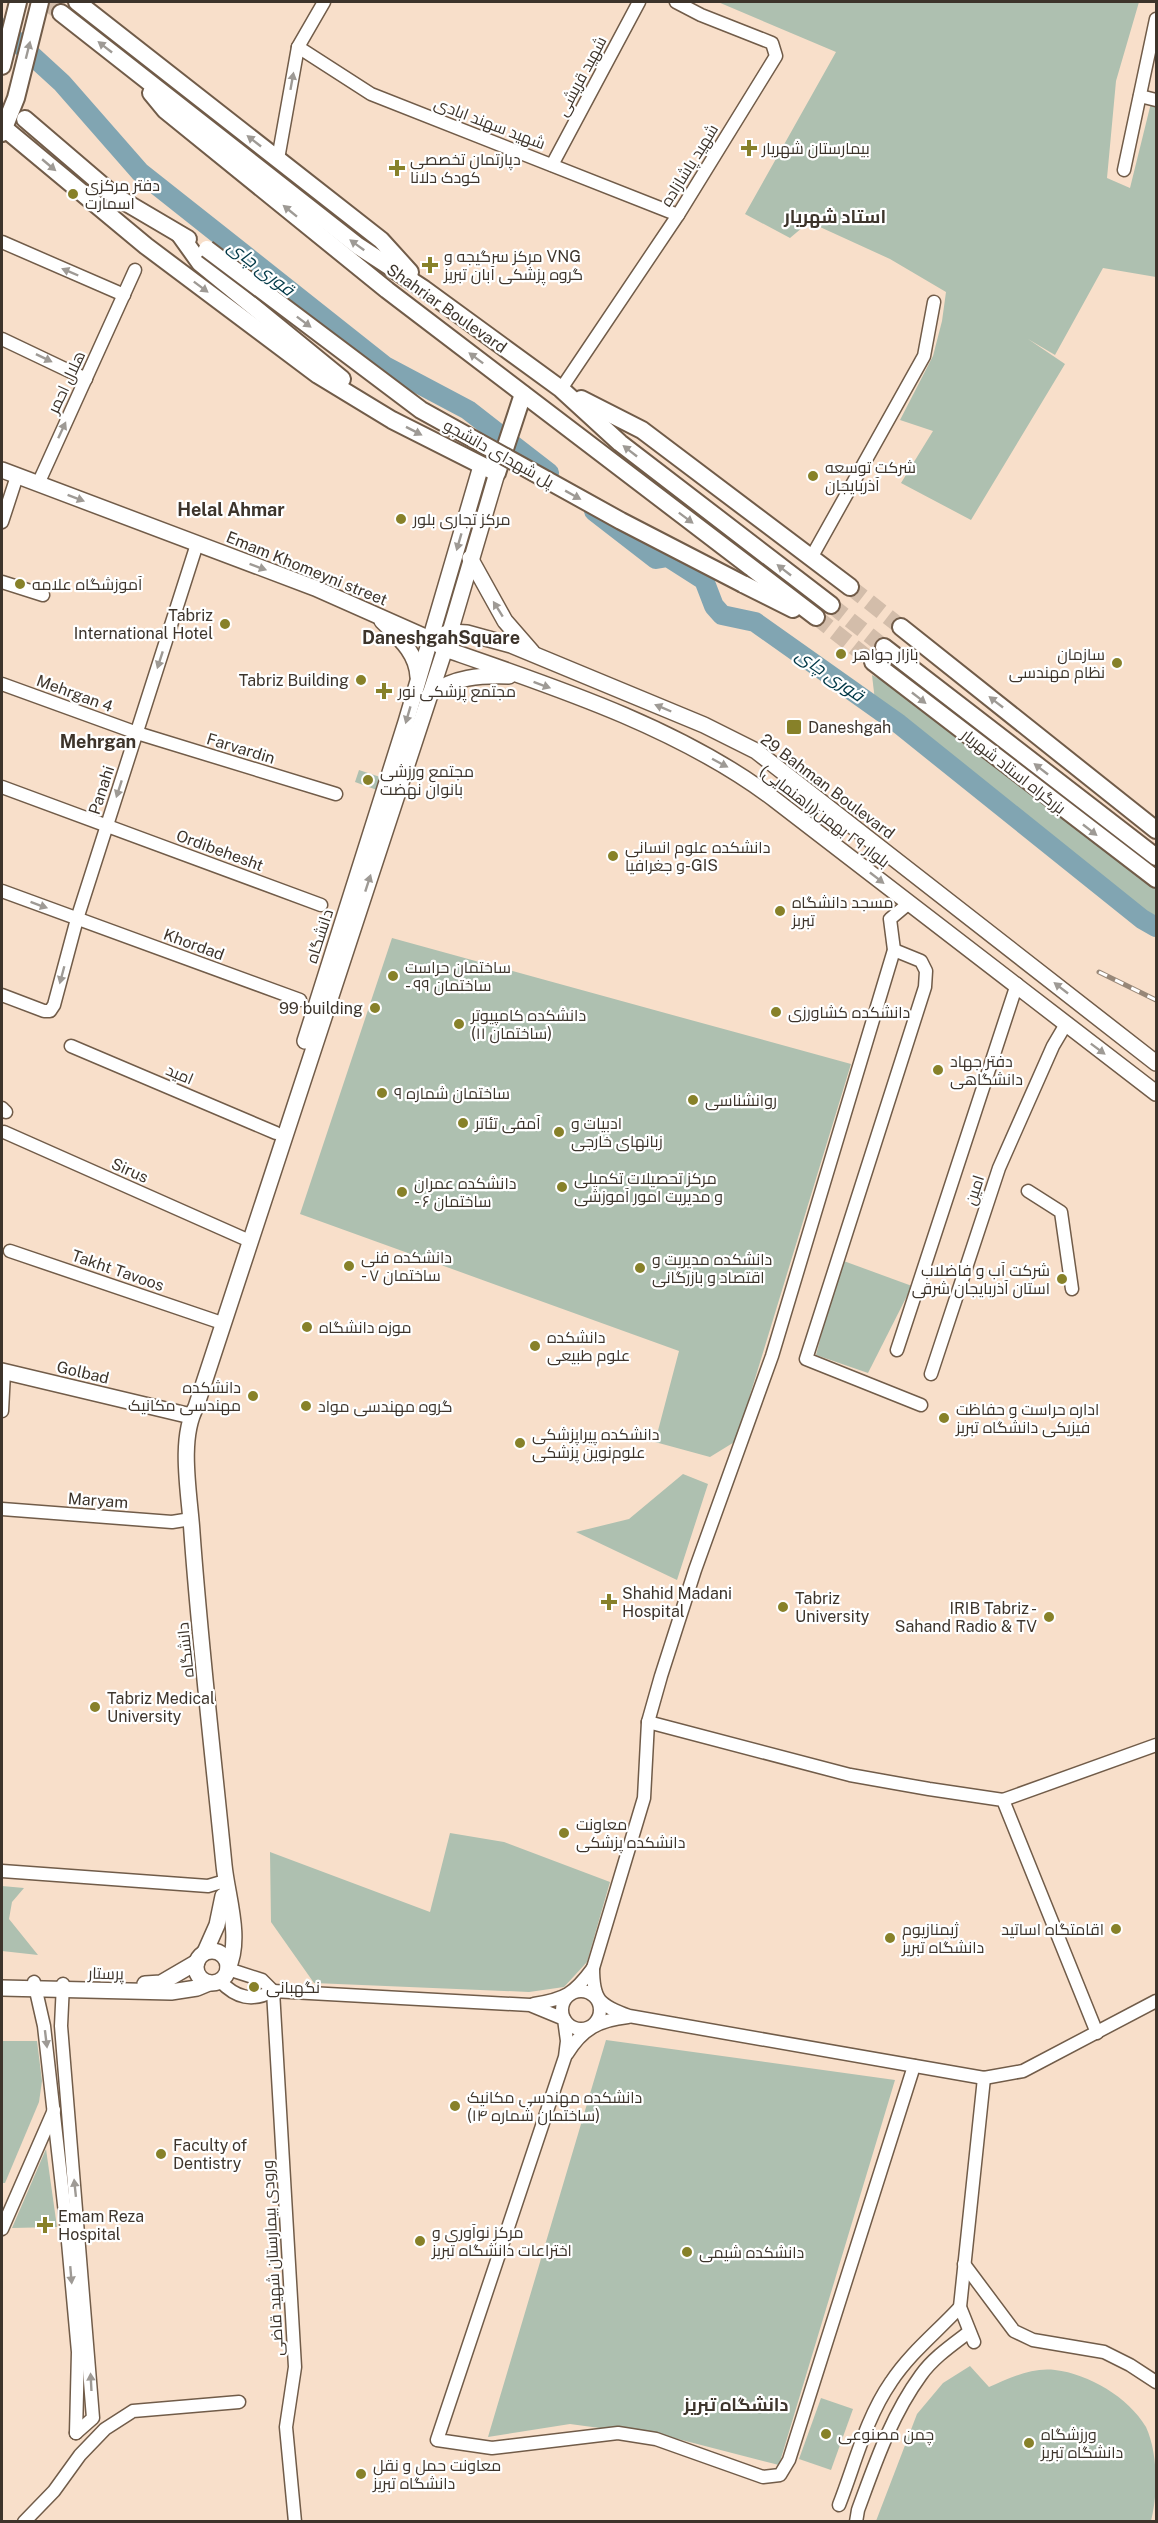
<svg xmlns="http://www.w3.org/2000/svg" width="1158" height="2523" viewBox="0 0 1158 2523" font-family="'Public Sans',Cairo,sans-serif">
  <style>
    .green { fill: #aec0b0 }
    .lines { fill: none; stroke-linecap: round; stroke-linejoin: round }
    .river { stroke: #81a5b2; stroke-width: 20 }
    .highway-tunnel { stroke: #d3bdaa; stroke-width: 16; stroke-dasharray: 16 8; stroke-linecap: butt }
    .minor-casing { stroke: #715c49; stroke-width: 15 }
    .major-casing { stroke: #715c49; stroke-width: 18 }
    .highway-casing { stroke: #715c49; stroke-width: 20 }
    .minor { stroke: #fff; stroke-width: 12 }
    .major { stroke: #fff; stroke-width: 15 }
    .highway { stroke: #fff; stroke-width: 16 }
    .rail-casing { stroke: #978778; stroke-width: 5 }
    .rail { stroke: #fff; stroke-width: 3; stroke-dasharray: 9; stroke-linecap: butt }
    .highway-bridge-casing { stroke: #715c49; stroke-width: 20; stroke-linecap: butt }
    .highway-bridge { stroke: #fff; stroke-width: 16 }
    .oneway { fill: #9e9a95 }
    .poi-dot { fill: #878129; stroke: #fff; stroke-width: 2 }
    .labels { text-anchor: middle; stroke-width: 4.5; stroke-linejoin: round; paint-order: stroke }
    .street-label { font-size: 16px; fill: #3d342b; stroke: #fff }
    .poi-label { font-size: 16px; fill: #3d342b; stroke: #fff; text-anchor: start }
    .neighbourhood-label { font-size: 18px; font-weight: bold; fill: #3d342b; stroke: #fff }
    .water-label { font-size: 18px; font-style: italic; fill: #003847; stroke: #fff }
  </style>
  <rect width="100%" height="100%" fill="#f8dfca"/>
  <g class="green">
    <polygon points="718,2 1139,2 1116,81 1107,178 1130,188 1151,103 1156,104 1156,277 1103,268 1055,355 1028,339 1065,364 971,520 901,483 933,431 900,420 933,356 942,321 946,292 890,259 809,222 790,238 745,214 836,52"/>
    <polygon points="872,675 895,687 1156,889 1156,922 875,701"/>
    <polygon points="359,770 380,777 377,790 355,782"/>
    <polygon points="392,938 851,1064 736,1441 710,1457 655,1442 679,1351 300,1214"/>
    <polygon points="841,1260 912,1286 868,1373 816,1355"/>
    <polygon points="683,1474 708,1484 677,1580 576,1532 629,1519"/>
    <polygon points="450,1833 504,1842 610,1882 587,1962 564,1987 529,1992 314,1983 271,1922 270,1852 430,1912"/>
    <polygon points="2,1886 24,1888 12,1902 9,1919 38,1955 2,1951"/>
    <polygon points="606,2040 895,2080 779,2465 674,2438 570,2424 488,2437"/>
    <polygon points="2,2041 37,2041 42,2081 39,2102 5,2183 2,2183"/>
    <polygon points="46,2149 57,2227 12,2228"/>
    <path d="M 970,2366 L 989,2387 C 1009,2378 1032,2367 1055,2370 C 1089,2374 1128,2397 1146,2427 C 1158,2453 1158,2494 1151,2521 L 876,2521 L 917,2414 L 943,2383 Z"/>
    <polygon points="821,2398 853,2409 831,2470 799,2459"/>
  </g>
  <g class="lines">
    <g class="river">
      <polyline points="2,28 62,83 140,172 385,366 468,410 549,473"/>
      <polyline points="594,511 656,559 668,557 704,580 714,606 722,615 755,622 899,724 1142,919 1156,927"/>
    </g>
    <g class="highway-tunnel">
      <polyline points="46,2 61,13"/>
      <polyline points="850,587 901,627"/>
      <polyline points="831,605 884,647"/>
      <polyline points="816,617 873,662"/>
    </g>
    <g class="minor-casing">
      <g id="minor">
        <polyline points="298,47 371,94 678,215"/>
        <polyline points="1140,96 1156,100"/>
        <polyline points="278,159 298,47 324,2"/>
        <polyline points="552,165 639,2"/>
        <polyline points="1124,170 1156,19"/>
        <polyline points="2,242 124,295"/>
        <polyline points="2,339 86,379"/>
        <polyline points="561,389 678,215 776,56 772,43 701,15 676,2"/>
        <polyline points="38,484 135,270"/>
        <polyline points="2,522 17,476"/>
        <polyline points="811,558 924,356 934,302"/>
        <polyline points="2,582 43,595"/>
        <polyline points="2,684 137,733 336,794"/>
        <polyline points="2,787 321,905"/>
        <polyline points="2,891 300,1000"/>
        <path d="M 909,903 L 890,919 L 894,950 L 772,1356 L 695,1570 L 661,1676 L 648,1722 L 644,1798 L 593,1968 C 593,2000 599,2005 629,2016 L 984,2078 L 1023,2071 L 1156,2001"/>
        <polyline points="894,950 921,961 926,971 925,987 806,1359 921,1405"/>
        <polyline points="2,995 44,1011 50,1011 54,1005 77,919 197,544"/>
        <polyline points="71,1046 276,1133"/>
        <polyline points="2,1108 6,1112"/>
        <polyline points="4,1132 243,1238"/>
        <polyline points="1028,1191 1061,1212 1072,1289"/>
        <polyline points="10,1251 216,1321"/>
        <polyline points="897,1350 1017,984"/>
        <polyline points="931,1374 999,1168 1053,1046 1066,1024"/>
        <polyline points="2,1411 4,1372"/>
        <polyline points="2,1509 172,1522 191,1519"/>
        <polyline points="648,1722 850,1775 929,1789 1003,1800 1097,2033"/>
        <polyline points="1003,1800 1156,1745"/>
        <polyline points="2,1871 208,1886 225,1881"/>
        <polyline points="228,1969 262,1980 273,1991"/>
        <path d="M 220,1981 C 236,1998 252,2002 273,1991 L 530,2005 L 564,2019 L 567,2041 L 565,2057 L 437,2440 L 492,2448 L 618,2433 L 656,2439 L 763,2477 L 780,2475 L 789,2460 L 914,2066"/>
        <polyline points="34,1982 44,2026 67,2231 78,2352 76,2433"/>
        <polyline points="63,1984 61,2026 93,2418 76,2433"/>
        <polyline points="273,1991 295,2367 286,2427 295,2522"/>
        <circle cx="581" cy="2010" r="19"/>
        <path d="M 534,2004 C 565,1999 574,1994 593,1968"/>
        <path d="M 567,2054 C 582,2029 599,2020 628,2017"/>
        <polyline points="2,2229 54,2110"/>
        <polyline points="964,2264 1014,2331 1033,2340 1104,2352 1130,2365 1156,2382"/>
        <polyline points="974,2342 960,2307 984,2078"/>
        <path d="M 839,2505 C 855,2464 866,2418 891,2382 C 910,2353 937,2332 960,2307"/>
        <polyline points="24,2522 54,2491 80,2455 105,2429 133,2411 239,2402"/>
        <path d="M 856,2522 L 858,2510 C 875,2464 891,2416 921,2375 C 933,2358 952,2345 969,2332"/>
      </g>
    </g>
    <g class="major-casing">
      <g id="major">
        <path d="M 2,470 L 315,588 L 430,639 L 445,649 C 555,687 680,728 774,799 L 1156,1093"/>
        <polyline points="470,558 505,621 532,652"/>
        <path d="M 382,621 C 398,637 417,652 418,677"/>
        <polyline points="442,635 450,632 467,633 511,645 704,725 756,751 1156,1063"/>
        <path d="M 430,694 C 454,677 480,675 509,676"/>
        <polyline points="305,1041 406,722 481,466"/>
        <polyline points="2,1371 191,1416"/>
        <circle cx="212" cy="1967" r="16"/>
        <polyline points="205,1952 217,1925 223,1896"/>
        <path d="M 228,1968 C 242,1938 227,1896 224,1865 C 213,1754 200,1644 192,1533 C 190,1497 178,1440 196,1407 L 445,649 L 497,473"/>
        <polyline points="145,1984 161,1983 197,1962"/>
        <polyline points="2,1988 171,1992 197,1988 209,1983"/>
      </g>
    </g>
    <g class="highway-casing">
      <g id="highway">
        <polyline points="77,2 381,240 410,272"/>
        <polyline points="61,13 358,246 424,289 561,389 620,443 831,605"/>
        <polyline points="2,66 18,2"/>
        <polyline points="151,93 165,110 387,290 816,617"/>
        <polyline points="25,119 115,196 188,239"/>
        <polyline points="4,128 146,246 318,375 392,420 497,473 523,394"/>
        <polyline points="2,133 16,98 40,2"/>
        <polyline points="180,235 200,263 342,379"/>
        <polyline points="581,399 642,430 850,587"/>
        <polyline points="743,584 793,609"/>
        <polyline points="901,627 1156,830"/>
        <polyline points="884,647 1156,857"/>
        <polyline points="873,662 1156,879"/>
      </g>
    </g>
    <use href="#minor" class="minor"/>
    <use href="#major" class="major"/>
    <use href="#highway" class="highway"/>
    <g class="rail-casing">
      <polyline id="rail" points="1099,972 1156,1000"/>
    </g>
    <use href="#rail" class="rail"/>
    <g class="highway-bridge-casing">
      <polyline id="highway-bridge" points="207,249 421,410 621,521 743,584"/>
    </g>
    <use href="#highway-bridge" class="highway-bridge"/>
  </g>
  <defs><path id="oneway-solid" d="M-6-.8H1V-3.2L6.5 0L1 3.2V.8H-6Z" transform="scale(1.5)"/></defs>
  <g class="oneway">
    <use href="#oneway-solid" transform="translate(105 47) rotate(-142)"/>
    <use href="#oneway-solid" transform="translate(28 50) rotate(-76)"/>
    <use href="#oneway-solid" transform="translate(292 81) rotate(-80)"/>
    <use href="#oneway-solid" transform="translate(254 141) rotate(-142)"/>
    <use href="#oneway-solid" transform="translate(49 165) rotate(40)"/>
    <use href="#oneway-solid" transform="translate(290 211) rotate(-141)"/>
    <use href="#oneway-solid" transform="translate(357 245) rotate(-144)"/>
    <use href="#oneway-solid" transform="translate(70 272) rotate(-157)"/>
    <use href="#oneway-solid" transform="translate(201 287) rotate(37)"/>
    <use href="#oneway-solid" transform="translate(304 322) rotate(37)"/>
    <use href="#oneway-solid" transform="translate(44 358) rotate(26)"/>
    <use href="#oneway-solid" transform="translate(476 358) rotate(-143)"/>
    <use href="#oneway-solid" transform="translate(62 430) rotate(-65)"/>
    <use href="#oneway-solid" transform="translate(414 431) rotate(27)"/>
    <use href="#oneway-solid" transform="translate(630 451) rotate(-142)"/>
    <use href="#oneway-solid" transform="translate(573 495) rotate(29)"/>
    <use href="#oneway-solid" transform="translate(76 498) rotate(21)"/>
    <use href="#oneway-solid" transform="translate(686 518) rotate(37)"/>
    <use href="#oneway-solid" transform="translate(459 542) rotate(106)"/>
    <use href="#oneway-solid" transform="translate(258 567) rotate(20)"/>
    <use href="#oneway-solid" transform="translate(784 570) rotate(-142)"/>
    <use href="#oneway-solid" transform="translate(498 609) rotate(-122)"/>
    <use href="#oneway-solid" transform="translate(160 660) rotate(108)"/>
    <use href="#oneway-solid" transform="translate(542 685) rotate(20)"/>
    <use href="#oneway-solid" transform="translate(919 698) rotate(38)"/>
    <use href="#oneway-solid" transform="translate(996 702) rotate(-142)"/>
    <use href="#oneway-solid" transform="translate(663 708) rotate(-157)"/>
    <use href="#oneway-solid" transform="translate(408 715) rotate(106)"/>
    <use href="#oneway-solid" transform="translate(720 763) rotate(28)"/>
    <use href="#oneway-solid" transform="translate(1041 769) rotate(-142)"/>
    <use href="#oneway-solid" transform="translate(119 789) rotate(108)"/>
    <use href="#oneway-solid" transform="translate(1090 830) rotate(38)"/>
    <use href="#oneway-solid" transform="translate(877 878) rotate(38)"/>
    <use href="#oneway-solid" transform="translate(368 883) rotate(-72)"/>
    <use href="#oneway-solid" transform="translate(39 905) rotate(20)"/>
    <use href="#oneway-solid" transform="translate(62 975) rotate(105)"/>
    <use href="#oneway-solid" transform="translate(1061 988) rotate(-142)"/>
    <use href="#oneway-solid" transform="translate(1098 1049) rotate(37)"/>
    <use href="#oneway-solid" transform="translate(46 2039) rotate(83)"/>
    <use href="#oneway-solid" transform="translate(75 2188) rotate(-96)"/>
    <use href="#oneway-solid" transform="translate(71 2275) rotate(85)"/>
    <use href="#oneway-solid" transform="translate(91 2382) rotate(-93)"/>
  </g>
  <g class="poi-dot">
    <path d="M746 139h6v6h6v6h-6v6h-6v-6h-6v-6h6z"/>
    <path d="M394 159h6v6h6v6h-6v6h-6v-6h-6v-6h6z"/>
    <circle cx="73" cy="194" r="6"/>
    <path d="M427 256h6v6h6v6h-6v6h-6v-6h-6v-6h6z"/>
    <circle cx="813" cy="476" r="6"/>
    <circle cx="401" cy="519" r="6"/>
    <circle cx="20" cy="584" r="6"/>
    <circle cx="225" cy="624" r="6"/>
    <circle cx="841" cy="654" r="6"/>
    <circle cx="1117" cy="663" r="6"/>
    <circle cx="361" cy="680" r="6"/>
    <path d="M381 682h6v6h6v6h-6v6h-6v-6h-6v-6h6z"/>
    <rect x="786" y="719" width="16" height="16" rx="3"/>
    <circle cx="368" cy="780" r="6"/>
    <circle cx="613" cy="856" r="6"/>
    <circle cx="780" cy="911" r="6"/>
    <circle cx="393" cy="976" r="6"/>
    <circle cx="375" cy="1008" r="6"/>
    <circle cx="776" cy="1012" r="6"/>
    <circle cx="459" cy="1024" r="6"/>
    <circle cx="938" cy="1070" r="6"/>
    <circle cx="382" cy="1093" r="6"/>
    <circle cx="693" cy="1100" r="6"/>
    <circle cx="463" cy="1123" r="6"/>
    <circle cx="559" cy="1132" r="6"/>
    <circle cx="562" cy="1187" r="6"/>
    <circle cx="402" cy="1192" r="6"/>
    <circle cx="349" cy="1266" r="6"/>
    <circle cx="640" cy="1268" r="6"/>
    <circle cx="1062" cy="1279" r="6"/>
    <circle cx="307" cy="1327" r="6"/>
    <circle cx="535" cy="1346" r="6"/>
    <circle cx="253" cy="1396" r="6"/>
    <circle cx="306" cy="1406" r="6"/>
    <circle cx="944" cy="1418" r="6"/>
    <circle cx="520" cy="1443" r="6"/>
    <path d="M606 1593h6v6h6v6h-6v6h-6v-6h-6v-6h6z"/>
    <circle cx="783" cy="1607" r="6"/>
    <circle cx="1049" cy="1617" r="6"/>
    <circle cx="95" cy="1707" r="6"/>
    <circle cx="564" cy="1833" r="6"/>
    <circle cx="1116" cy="1929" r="6"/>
    <circle cx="890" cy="1938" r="6"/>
    <circle cx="254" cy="1987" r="6"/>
    <circle cx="455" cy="2106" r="6"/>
    <circle cx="161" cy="2154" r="6"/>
    <path d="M42 2216h6v6h6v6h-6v6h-6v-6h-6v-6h6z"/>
    <circle cx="420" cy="2241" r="6"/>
    <circle cx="687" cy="2252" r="6"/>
    <circle cx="826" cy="2434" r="6"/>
    <circle cx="1029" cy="2443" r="6"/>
    <circle cx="361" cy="2474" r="6"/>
  </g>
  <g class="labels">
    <g class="street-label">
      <text transform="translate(581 76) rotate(-62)" y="6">شهید قریشی</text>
      <text transform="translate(490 123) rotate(21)" y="6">شهید سهند ابادی</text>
      <text transform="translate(689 165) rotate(-58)" y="6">شهید پاشازاده</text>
      <text transform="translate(447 308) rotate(35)" y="6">Shahriar Boulevard</text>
      <text transform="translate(66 382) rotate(-65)" y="6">هلال احمر</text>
      <text transform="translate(499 453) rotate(29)" y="6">پل شهدای دانشجو</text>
      <text transform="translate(307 568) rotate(22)" y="6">Emam Khomeyni street</text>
      <text transform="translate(75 693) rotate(20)" y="6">Mehrgan 4</text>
      <text transform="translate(241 748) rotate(17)" y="6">Farvardin</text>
      <text transform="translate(1014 771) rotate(38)" y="6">بزرگراه استاد شهریار</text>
      <text transform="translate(828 786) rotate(37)" y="6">29 Bahman Boulevard</text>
      <text transform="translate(101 790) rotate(-72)" y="6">Panahi</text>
      <text transform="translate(825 816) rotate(37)" y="6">بلوار ٢٩ بهمن(راهنمایی)</text>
      <text transform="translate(220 850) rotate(20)" y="6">Ordibehesht</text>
      <text transform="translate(319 936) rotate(-72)" y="6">دانشگاه</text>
      <text transform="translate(194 944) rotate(20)" y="6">Khordad</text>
      <text transform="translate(180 1074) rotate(23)" y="6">امید</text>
      <text transform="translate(130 1170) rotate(24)" y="6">Sirus</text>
      <text transform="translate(974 1190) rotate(-72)" y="6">امین</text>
      <text transform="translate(118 1270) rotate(19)" y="6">Takht Tavoos</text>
      <text transform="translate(83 1372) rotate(13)" y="6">Golbad</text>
      <text transform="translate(98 1500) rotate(4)" y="6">Maryam</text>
      <text transform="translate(185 1650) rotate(-96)" y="6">دانشگاه</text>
      <text transform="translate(106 1973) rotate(1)" y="6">پرستار</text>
      <text transform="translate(272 2258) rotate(-93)" y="6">ورودی بیمارستان شهید قاضی</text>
    </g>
    <g class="poi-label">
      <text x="762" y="154">بیمارستان شهریار</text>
      <text x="410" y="165">دپارتمان تخصصی<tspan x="410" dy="18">کودک دلانا</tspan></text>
      <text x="85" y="191">دفتر مرکزی<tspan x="85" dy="18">اسمارت</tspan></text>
      <text x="444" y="262">مرکز سرگیجه و VNG<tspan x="444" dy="18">گروه پزشکی آبان تبریز</tspan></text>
      <text x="825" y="473">شرکت توسعه<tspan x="825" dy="18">آذربایجان</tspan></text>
      <text x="413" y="525">مرکز تجاری بلور</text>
      <text x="32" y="590">آموزشگاه علامه</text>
      <text x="213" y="621" text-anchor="end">Tabriz<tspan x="213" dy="18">International Hotel</tspan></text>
      <text x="853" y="660">بازار جواهر</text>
      <text x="1105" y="660" text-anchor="end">سازمان<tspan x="1105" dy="18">نظام مهندسی</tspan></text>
      <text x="349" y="686" text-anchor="end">Tabriz Building</text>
      <text x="398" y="697">مجتمع پزشکی نور</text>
      <text x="808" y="733">Daneshgah</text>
      <text x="380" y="777">مجتمع ورزشی<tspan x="380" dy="18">بانوان نهضت</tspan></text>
      <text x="625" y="853">دانشکده علوم انسانی<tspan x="625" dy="18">و جغرافیا-GIS</tspan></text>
      <text x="792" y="908">مسجد دانشگاه<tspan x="792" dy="18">تبربز</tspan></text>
      <text x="405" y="973">ساختمان حراست<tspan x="405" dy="18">- ساختمان ۹۹</tspan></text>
      <text x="363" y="1014" text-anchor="end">99 building</text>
      <text x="788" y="1018">دانشکده کشاورزی</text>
      <text x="471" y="1021">دانشکده کامپیوتر<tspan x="471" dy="18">(ساختمان ۱۱)</tspan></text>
      <text x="950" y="1067">دفتر جهاد<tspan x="950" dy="18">دانشگاهی</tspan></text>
      <text x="394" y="1099">ساختمان شماره ۹</text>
      <text x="705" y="1106">روانشناسی</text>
      <text x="475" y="1129">آمفی تئاتر</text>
      <text x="571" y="1129">ادبیات و<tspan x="571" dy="18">زبانهای خارجی</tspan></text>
      <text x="574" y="1184">مرکز تحصیلات تکمیلی<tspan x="574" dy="18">و مدیریت امور آموزشی</tspan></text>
      <text x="414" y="1189">دانشکده عمران<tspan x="414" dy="18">- ساختمان ۶</tspan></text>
      <text x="361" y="1263">دانشکده فنی<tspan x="361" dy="18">- ساختمان ۷</tspan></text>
      <text x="652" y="1265">دانشکده مدیریت و<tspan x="652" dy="18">اقتصاد و بازرگانی</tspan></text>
      <text x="1050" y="1276" text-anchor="end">شرکت آب و فاضلاب<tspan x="1050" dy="18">استان آذربایجان شرقی</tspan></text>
      <text x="319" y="1333">موزه دانشگاه</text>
      <text x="547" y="1343">دانشکده<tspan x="547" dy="18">علوم طبیعی</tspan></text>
      <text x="241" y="1393" text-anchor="end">دانشکده<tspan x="241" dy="18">مهندسی مکانیک</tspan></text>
      <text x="318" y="1412">گروه مهندسی مواد</text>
      <text x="956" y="1415">اداره حراست و حفاظت<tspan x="956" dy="18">فیزیکی دانشگاه تبریز</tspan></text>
      <text x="532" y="1440">دانشکده پیراپزشکی<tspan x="532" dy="18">علوم‌نوین پزشکی</tspan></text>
      <text x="622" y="1599">Shahid Madani<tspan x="622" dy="18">Hospital</tspan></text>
      <text x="795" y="1604">Tabriz<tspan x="795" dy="18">University</tspan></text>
      <text x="1037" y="1614" text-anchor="end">IRIB Tabriz -<tspan x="1037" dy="18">Sahand Radio &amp; TV</tspan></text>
      <text x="107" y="1704">Tabriz Medical<tspan x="107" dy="18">University</tspan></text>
      <text x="576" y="1830">معاونت<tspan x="576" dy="18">دانشکده پزشکی</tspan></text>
      <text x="902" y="1935">ژیمنازیوم<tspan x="902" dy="18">دانشگاه تبریز</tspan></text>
      <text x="1104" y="1935" text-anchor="end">اقامتگاه اساتید</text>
      <text x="266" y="1993">نگهبانی</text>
      <text x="467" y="2103">دانشکده مهندسی مکانیک<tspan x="467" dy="18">(ساختمان شماره ۱۴)</tspan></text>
      <text x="173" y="2151">Faculty of<tspan x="173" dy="18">Dentistry</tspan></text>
      <text x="58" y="2222">Emam Reza<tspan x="58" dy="18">Hospital</tspan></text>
      <text x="432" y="2238">مرکز نوآوری و<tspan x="432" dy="18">اختراعات دانشگاه تبریز</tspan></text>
      <text x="699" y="2258">دانشکده شیمی</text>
      <text x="838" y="2440">چمن مصنوعی</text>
      <text x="1041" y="2440">ورزشگاه<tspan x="1041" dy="18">دانشگاه تبریز</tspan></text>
      <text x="373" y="2471">معاونت حمل و نقل<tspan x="373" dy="18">دانشگاه تبریز</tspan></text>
    </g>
    <g class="neighbourhood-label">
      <text x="835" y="223">استاد شهریار</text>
      <text x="231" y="516">Helal Ahmar</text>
      <text x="441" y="644">DaneshgahSquare</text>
      <text x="98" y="748">Mehrgan</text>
      <text x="736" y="2411">دانشگاه تبریز</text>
    </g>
    <g class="water-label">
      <text transform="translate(261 268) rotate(38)" y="6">قوری چای</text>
      <text transform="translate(830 675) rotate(35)" y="6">قوری چای</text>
    </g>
  </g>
  <rect width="1158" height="2523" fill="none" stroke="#3d342b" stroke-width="6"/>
</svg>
